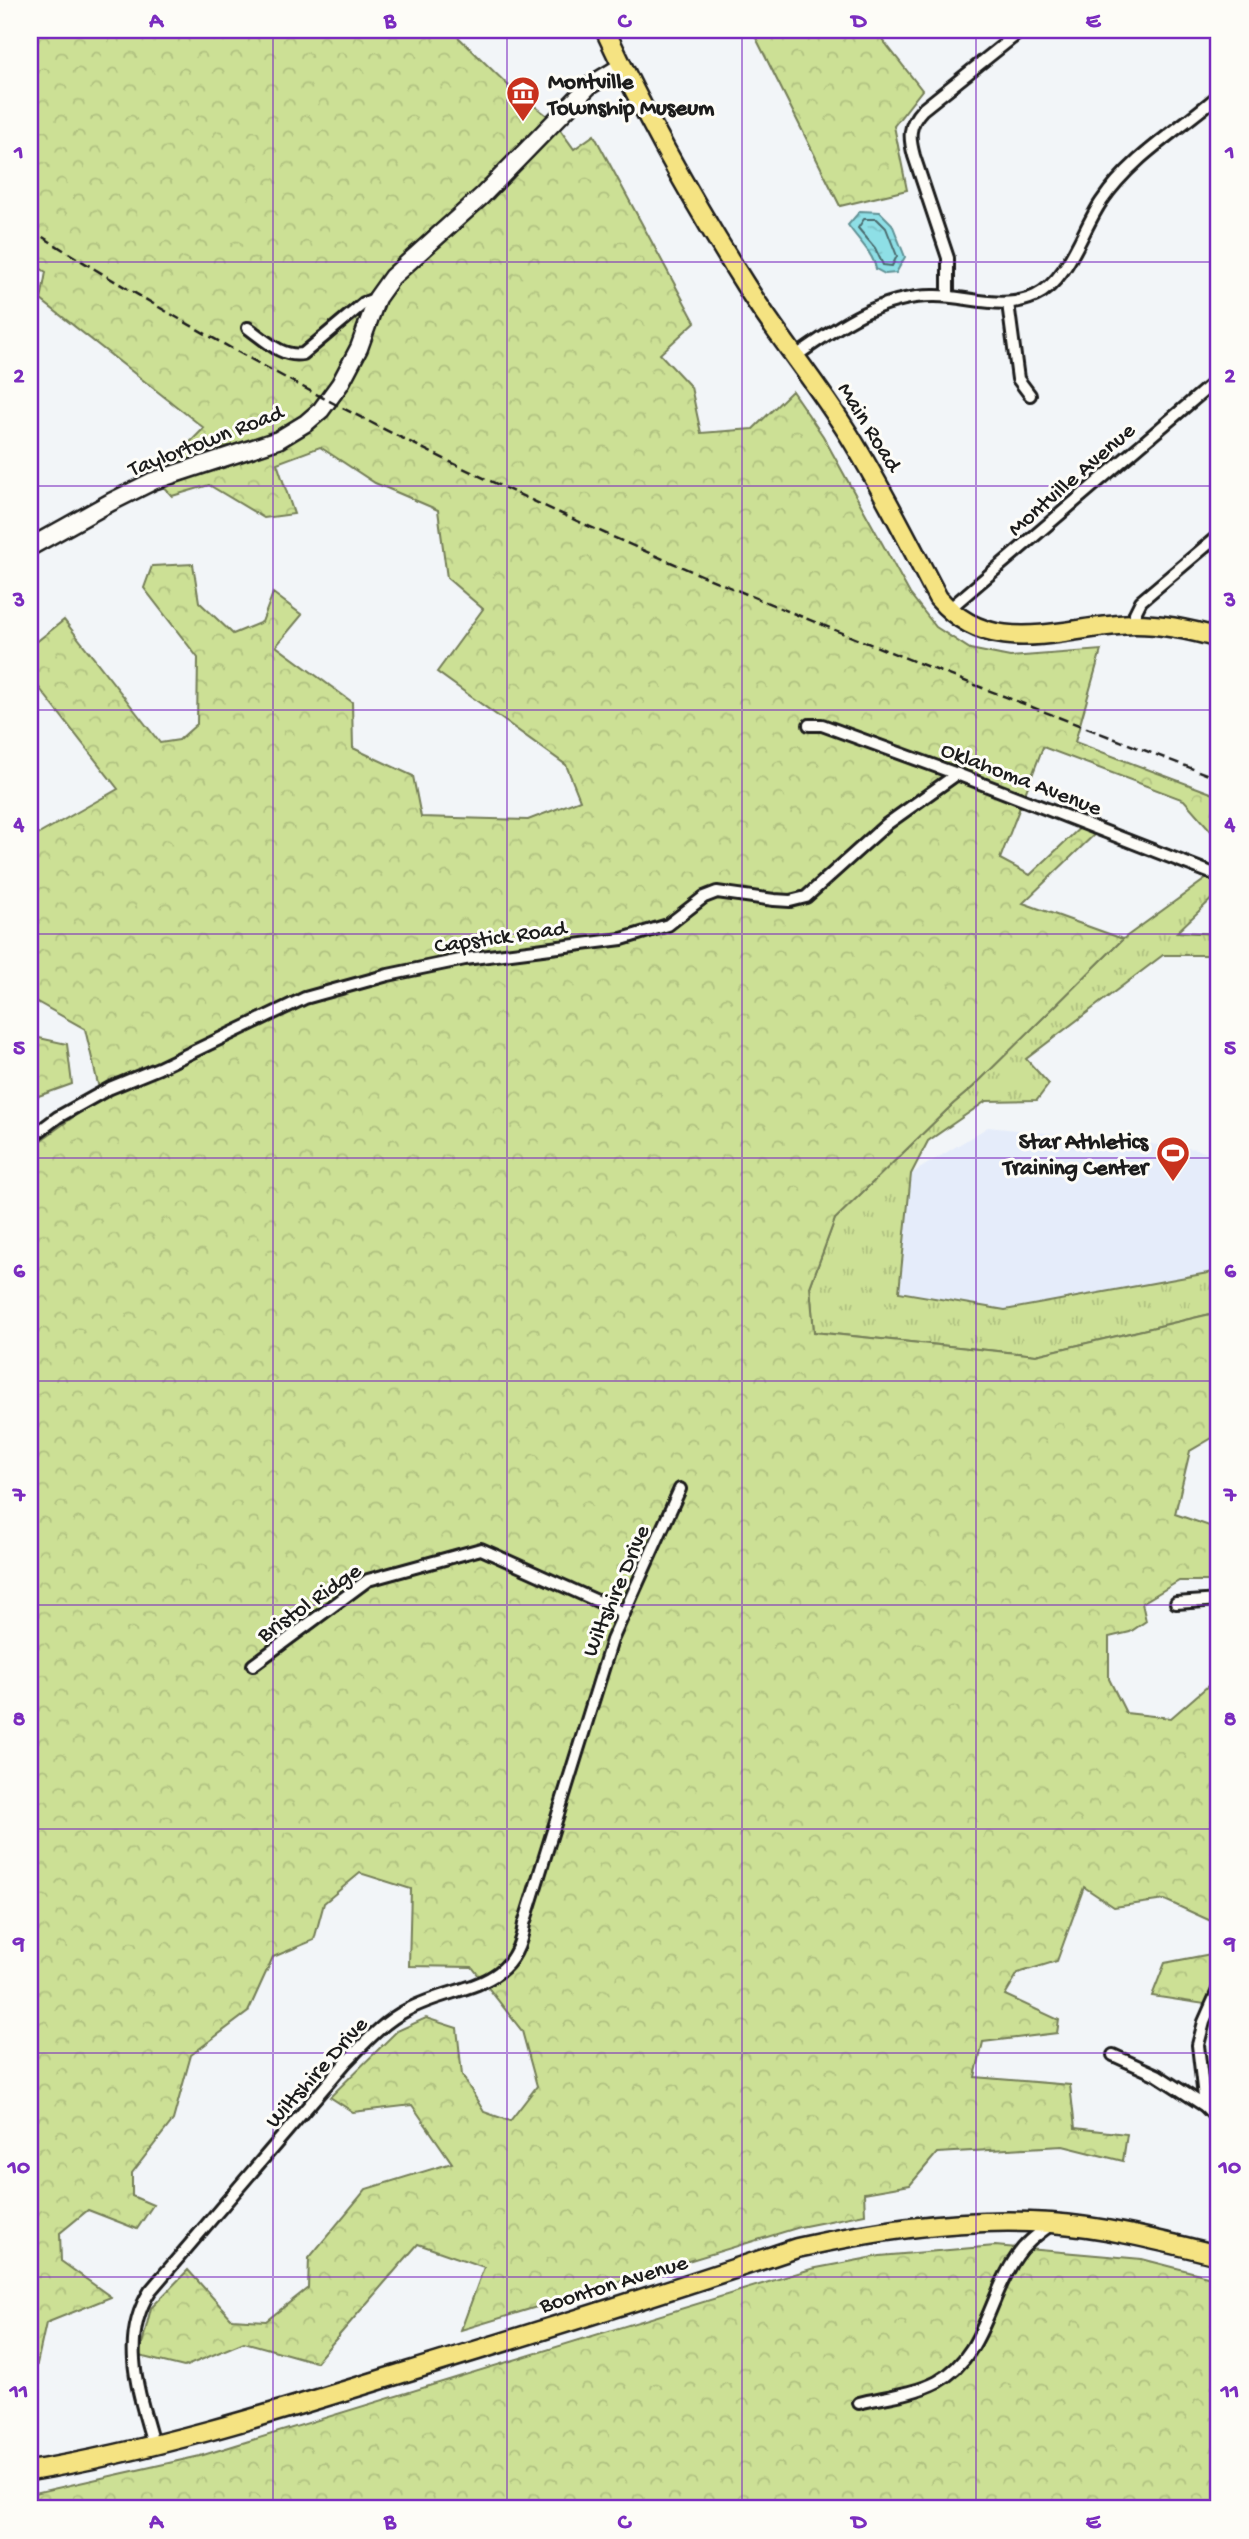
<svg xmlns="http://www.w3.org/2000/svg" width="1249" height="2539" viewBox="0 0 1249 2539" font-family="'Gochi Hand',sans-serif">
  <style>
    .built { fill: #e5ecfa }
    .grass { fill: url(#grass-tufts); stroke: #747e58; stroke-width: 2 }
    .forest { fill: url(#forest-crowns); stroke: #747e58; stroke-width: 2 }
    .water { fill: url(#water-ripples); stroke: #609195; stroke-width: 2 }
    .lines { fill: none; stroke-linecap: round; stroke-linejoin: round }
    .shore { stroke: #4a6a6d; stroke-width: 2 }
    .street-casing { stroke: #1c1c1c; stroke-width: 16 }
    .secondary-casing { stroke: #1c1c1c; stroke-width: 21 }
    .primary-casing { stroke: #1c1c1c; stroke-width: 23 }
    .street { stroke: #fdfcf7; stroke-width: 10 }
    .secondary { stroke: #fdfcf7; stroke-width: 16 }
    .primary { stroke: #f5e382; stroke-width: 18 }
    .rail { stroke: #1c1c1c; stroke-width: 2.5; stroke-dasharray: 10 5; stroke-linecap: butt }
    .grid { fill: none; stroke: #7b2cbf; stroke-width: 2; stroke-opacity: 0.55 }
    .labels { text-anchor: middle; stroke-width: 6; stroke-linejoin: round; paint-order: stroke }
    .poi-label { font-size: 23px; font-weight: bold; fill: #1c1c1c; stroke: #fdfcf7; text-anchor: start }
    .street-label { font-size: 23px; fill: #1c1c1c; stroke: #fdfcf7 }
    .neatline { fill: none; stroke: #7b2cbf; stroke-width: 2.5 }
    .grid-label { font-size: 23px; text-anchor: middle; font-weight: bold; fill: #7b2cbf }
  </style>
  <defs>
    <pattern id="grass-tufts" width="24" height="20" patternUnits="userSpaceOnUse" patternTransform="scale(1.75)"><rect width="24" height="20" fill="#cce095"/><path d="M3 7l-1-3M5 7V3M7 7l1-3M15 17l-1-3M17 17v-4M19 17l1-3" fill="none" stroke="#afc080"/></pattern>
    <pattern id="forest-crowns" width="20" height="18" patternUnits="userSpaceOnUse" patternTransform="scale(1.75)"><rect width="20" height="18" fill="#cce095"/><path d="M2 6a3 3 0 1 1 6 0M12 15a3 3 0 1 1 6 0" fill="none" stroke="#afc080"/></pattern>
    <pattern id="water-ripples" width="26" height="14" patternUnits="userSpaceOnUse" patternTransform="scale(1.75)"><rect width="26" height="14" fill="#8edfe6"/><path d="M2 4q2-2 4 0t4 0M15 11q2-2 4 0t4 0" fill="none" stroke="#7abfc5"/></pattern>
  </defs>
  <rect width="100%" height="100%" fill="#f2f5f8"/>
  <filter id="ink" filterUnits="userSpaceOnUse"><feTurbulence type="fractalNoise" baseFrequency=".0143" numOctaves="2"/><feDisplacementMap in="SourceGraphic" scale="14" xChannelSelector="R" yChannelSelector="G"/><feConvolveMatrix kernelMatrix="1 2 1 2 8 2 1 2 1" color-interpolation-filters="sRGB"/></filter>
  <g filter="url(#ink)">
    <polygon class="built" points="988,1127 1197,1149 1219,1159 1219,1271 1005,1310 899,1292 911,1174"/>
    <polygon class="grass" points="1214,873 1219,875 1219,892 1177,932 1219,934 1219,969 1215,955 1163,955 1026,1059 1049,1084 1037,1100 986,1101 928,1141 911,1174 899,1292 1005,1310 1219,1271 1219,1312 1036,1355 814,1332 810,1287 835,1219 953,1104 973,1087 1123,939"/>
    <g class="forest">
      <polygon points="30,30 454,30 453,32 512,89 553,120 574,149 594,135 695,322 660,354 691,387 701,433 753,429 792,391 823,436 910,594 936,627 970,649 1010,657 1101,650 1075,742 1219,796 1219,840 1184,800 1043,747 1000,859 1030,875 1085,823 1100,829 1023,903 1123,939 973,1087 953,1104 835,1219 810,1287 814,1332 1036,1355 1219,1312 1219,1434 1190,1451 1175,1514 1215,1528 1219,1526 1219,1581 1179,1581 1142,1603 1146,1621 1130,1632 1109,1637 1109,1679 1126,1713 1171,1718 1209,1685 1219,1700 1219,1990 1211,2005 1152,1996 1165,1963 1216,1953 1211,1921 1165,1900 1114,1907 1084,1887 1057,1961 1018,1973 1005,1995 1059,2020 1057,2033 983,2042 975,2077 1070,2085 1075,2128 1127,2134 1123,2161 1063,2146 937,2153 910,2185 864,2193 865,2214 800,2227 461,2330 484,2267 418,2244 316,2362 244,2342 184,2367 139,2356 151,2308 188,2270 232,2319 266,2321 308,2288 309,2258 366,2189 452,2163 412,2105 353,2112 330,2097 397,2031 426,2018 457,2028 462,2075 484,2112 510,2121 537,2086 522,2031 472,1967 409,1966 411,1889 360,1873 324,1903 314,1940 273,1957 248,2012 191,2055 173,2120 132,2173 132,2196 153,2205 137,2229 88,2210 60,2233 61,2261 111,2297 46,2323 33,2382 30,2383 30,1148 101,1097 85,1029 30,998 30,839 118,789 30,676 30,647 64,620 160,743 179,740 197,724 198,658 144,588 152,566 193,564 199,602 233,634 262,622 273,593 302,615 276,646 352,702 353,748 413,776 421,817 528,820 580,800 566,765 437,672 483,609 447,578 438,510 375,483 320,447 277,463 294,514 264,518 209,485 172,496 155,478 204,428 41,300 46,272 30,262"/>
      <polygon points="752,30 884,30 879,35 922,90 894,126 907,190 840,206"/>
      <polygon points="30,1036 67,1044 72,1084 30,1099"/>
      <polygon points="1219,2073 1219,2119 1208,2105"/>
      <polygon points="995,2246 1142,2259 1219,2279 1219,2509 30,2509 30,2494 200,2456 811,2269 880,2256"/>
    </g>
    <path class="water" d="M 860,211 L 880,212 L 892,224 L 905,257 L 896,273 L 885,274 L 876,269 C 873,253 858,240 848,225 Z"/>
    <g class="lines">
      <polygon class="shore" points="864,219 877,219 886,228 897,256 892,266 883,265 875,248 858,228"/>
      <g class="street-casing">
        <g id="street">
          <path d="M 948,296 L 948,258 L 914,156 C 909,138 908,125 922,110 L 1022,30"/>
          <polyline points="1008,303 1018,379 1030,395"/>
          <path d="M 248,328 C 265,340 282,358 303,354 L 364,303 L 377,298"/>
          <path d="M 796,356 C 838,326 882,295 935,296 C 969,296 1002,311 1035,296 C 1068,281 1082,230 1101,202 C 1132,156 1179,130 1219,95"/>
          <polyline points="948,610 1219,378"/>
          <polyline points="1134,624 1135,613 1141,601 1219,535"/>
          <polyline points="809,725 822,725 957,774 1219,876"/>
          <polyline points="30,1138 58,1117 110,1088 159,1068 305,998 388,975 465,959 622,939 668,925 704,897 717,892 774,900 790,901 806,897 887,824 957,774"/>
          <polyline points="1176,1603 1219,1600"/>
          <polyline points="253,1665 368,1580 481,1549 624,1613"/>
          <polyline points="1219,1988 1204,2022 1198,2045 1205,2106 1219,2121"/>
          <polyline points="1113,2055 1157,2075 1205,2106"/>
          <path d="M 859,2403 C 884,2397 914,2394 937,2382 C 985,2356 988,2297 1017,2256 C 1026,2242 1040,2233 1053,2223"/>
          <path d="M 153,2444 C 139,2393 119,2340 150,2291 L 346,2062 C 364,2044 383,2022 407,2010 C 456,1983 515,1993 524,1924 L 612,1640 L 680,1489"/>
        </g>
      </g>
      <g class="secondary-casing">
        <polyline id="secondary" points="30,547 111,502 153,481 278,440 306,423 321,410 340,384 359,348 377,298 392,277 482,196 589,86 622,66"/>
      </g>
      <g class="primary-casing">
        <g id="primary">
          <path d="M 605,30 C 646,118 694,204 746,286 C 778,337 817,383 849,435 C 882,488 909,543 938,598 C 993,662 1065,625 1135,624 C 1164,624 1191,630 1219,638"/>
          <path d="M 30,2471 C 150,2451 267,2415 383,2379 C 522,2337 660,2294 797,2248 C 877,2230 969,2217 1051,2223 C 1108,2227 1164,2242 1219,2255"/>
        </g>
      </g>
      <use href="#street" class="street"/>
      <use href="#secondary" class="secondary"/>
      <use href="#primary" class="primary"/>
      <path class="rail" d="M 30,229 C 201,337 380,432 564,515 C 779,613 1000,694 1219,779"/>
    </g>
  </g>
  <path class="grid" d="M 273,30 L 273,2509M 507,30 L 507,2509M 742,30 L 742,2509M 976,30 L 976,2509M 30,262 L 1219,262M 30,486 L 1219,486M 30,710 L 1219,710M 30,934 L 1219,934M 30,1158 L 1219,1158M 30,1381 L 1219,1381M 30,1605 L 1219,1605M 30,1829 L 1219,1829M 30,2053 L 1219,2053M 30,2277 L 1219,2277"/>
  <defs>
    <g id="museum-pin" transform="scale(1.75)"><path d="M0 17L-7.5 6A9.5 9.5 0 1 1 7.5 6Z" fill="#c8321e" stroke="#fdfcf7"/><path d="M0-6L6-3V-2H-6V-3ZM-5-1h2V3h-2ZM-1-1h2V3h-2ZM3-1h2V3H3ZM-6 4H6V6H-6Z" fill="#fff"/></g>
    <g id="stadium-pin" transform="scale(1.75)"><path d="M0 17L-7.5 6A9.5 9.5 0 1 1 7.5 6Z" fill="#c8321e" stroke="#fdfcf7"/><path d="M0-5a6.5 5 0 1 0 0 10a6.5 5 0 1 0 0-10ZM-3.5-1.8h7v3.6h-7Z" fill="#fff"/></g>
  </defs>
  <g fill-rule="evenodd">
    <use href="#museum-pin" x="523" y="93"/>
    <use href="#stadium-pin" x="1173" y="1153"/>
  </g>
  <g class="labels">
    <g class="poi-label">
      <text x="548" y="88">Montville<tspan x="548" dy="26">Township Museum</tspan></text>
      <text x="1148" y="1148" text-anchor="end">Star Athletics<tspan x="1148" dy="26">Training Center</tspan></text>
    </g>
    <g class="street-label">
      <text transform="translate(871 426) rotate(58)" y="8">Main Road</text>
      <text transform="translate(205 439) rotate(-21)" y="8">Taylortown Road</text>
      <text transform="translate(1070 478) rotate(-41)" y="8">Montville Avenue</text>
      <text transform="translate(1022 777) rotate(21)" y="8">Oklahoma Avenue</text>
      <text transform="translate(500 935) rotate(-8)" y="8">Capstick Road</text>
      <text transform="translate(614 1590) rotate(-67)" y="8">Wiltshire Drive</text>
      <text transform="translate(308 1601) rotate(-35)" y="8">Bristol Ridge</text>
      <text transform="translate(315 2071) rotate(-48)" y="8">Wiltshire Drive</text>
      <text transform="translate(613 2282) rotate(-17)" y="8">Boonton Avenue</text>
    </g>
  </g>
  <rect width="1249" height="2539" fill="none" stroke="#fdfcf7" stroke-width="77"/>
  <rect x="38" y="38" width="1172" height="2462" class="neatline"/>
  <g class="grid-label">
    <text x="156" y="27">A</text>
    <text x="390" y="27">B</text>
    <text x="624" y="27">C</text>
    <text x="859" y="27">D</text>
    <text x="1093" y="27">E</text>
    <text x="19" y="158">1</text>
    <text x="1230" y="158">1</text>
    <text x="19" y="382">2</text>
    <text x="1230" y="382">2</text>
    <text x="19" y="606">3</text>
    <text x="1230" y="606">3</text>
    <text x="19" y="830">4</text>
    <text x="1230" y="830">4</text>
    <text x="19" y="1054">5</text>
    <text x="1230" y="1054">5</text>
    <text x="19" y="1277">6</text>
    <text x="1230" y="1277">6</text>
    <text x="19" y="1501">7</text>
    <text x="1230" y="1501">7</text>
    <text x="19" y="1725">8</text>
    <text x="1230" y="1725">8</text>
    <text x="19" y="1949">9</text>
    <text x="1230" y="1949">9</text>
    <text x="19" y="2173">10</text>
    <text x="1230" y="2173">10</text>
    <text x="19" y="2397">11</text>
    <text x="1230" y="2397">11</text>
    <text x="156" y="2528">A</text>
    <text x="390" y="2528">B</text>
    <text x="624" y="2528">C</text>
    <text x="859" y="2528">D</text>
    <text x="1093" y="2528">E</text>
  </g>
</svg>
